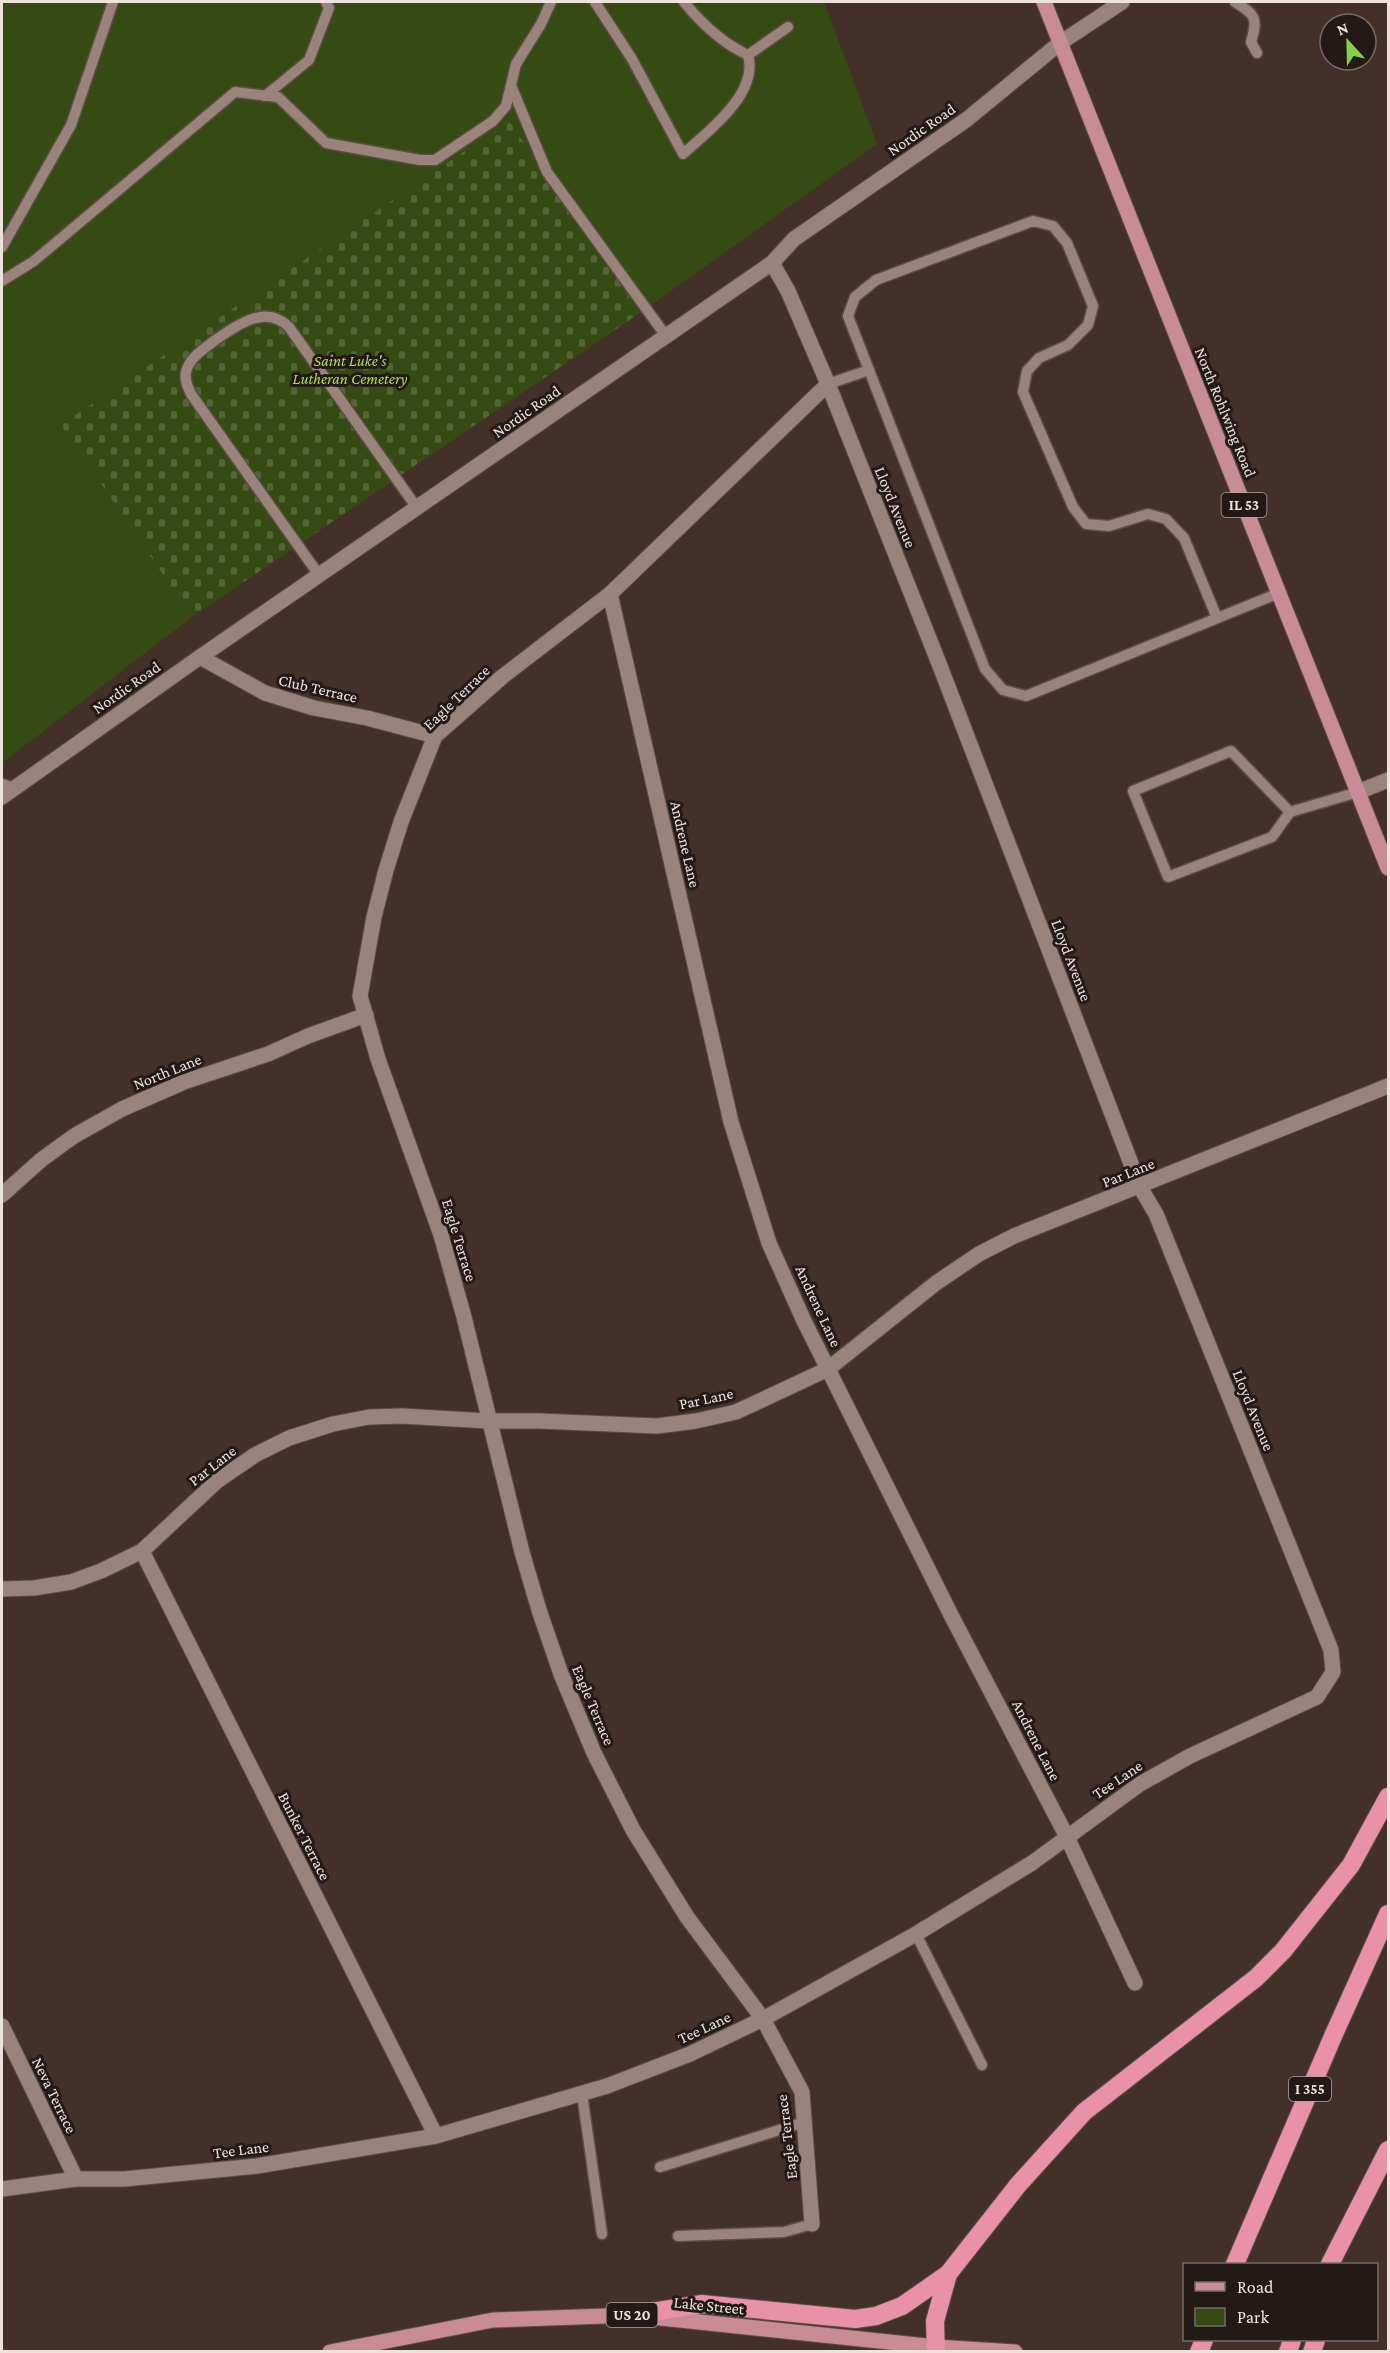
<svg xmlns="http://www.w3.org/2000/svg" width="1390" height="2353" viewBox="0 0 1390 2353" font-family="'Crimson Pro',serif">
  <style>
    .green { fill: #364b13 }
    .cemetery { fill: url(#cemetery-stones) }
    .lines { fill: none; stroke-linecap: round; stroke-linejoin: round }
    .lane-casing { stroke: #5c4d46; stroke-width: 13 }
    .street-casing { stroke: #5c4d46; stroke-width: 17 }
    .secondary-casing { stroke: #5c4d46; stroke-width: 17 }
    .primary-casing { stroke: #5c4d46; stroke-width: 17 }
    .highway-casing { stroke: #5c4d46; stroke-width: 20 }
    .lane { stroke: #9a837a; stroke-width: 10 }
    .street { stroke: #9a837a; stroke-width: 15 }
    .secondary { stroke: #9a837a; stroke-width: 15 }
    .primary { stroke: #c98b96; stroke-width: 15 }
    .highway { stroke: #e991a8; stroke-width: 18 }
    .labels { text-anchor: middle; stroke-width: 6; stroke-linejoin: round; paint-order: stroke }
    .shield { fill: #231a17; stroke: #b1a6a2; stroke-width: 1.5 }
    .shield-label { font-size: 15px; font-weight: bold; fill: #eee2dd }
    .street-label { font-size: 16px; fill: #eee2dd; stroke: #231a17 }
    .park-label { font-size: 16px; font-style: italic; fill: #acdb65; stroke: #231a17 }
  </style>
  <defs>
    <pattern id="cemetery-stones" width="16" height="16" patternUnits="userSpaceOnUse" patternTransform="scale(1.5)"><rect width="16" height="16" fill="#364b13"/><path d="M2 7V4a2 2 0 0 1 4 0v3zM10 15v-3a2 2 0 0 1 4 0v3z" fill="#536535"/></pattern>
  </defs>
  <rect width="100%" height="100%" fill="#433028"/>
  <polygon class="green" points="2,2 824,2 877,144 640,313 509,122 62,425 192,617 2,763"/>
  <polygon class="cemetery" points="509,121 640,313 192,617 61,425"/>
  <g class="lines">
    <g class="lane-casing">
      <g id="lane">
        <path d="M 595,2 L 632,59 L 683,154 C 709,131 759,93 748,55"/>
        <path d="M 684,2 C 702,24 722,43 748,55 L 788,27"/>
        <path d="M 1235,2 C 1256,15 1258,18 1251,42 L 1257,53"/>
        <polyline points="512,88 547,172 666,336"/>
        <polyline points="265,96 309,60 329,8 326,2"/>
        <polyline points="2,247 71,125 113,2"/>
        <polyline points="2,281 34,261 235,92 278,97 326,143 420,160 435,160 493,121 506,106 516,64 541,24 551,2"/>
        <polyline points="828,384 869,370"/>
        <path d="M 319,575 L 191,394 C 188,387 184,380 186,372 C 189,358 204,349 214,341 C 236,326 265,303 289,327 L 417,508"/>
        <polyline points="1217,618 1184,538 1166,519 1148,514 1109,526 1086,524 1073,507 1023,392 1027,371 1039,358 1068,345 1088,325 1093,306 1067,243 1053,226 1033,221 876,280 855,297 848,316 985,669 1003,690 1026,696 1279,593"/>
        <polyline points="2,784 14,788"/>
        <polyline points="1290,812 1231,751 1133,791 1168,877 1272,837 1290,812 1358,792"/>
        <polyline points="916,1934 982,2065"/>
        <polyline points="582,2094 602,2234"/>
        <polyline points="660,2167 805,2122"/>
        <polyline points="678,2236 784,2232 812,2224"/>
      </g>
    </g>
    <g class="street-casing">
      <g id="street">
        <polyline points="610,594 731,1122 769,1243 804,1321 951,1615 1067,1837 1135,1983"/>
        <polyline points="200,657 265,693 314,708 367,718 435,736"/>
        <polyline points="1358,792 1388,780"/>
        <polyline points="2,1195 41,1160 74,1136 122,1109 184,1082 268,1054 308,1036 366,1015"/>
        <polyline points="142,1551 436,2136"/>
        <polyline points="2,1589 34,1588 71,1582 101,1571 142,1551 217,1481 255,1455 289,1438 333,1424 369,1417 402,1416 488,1421 539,1421 657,1426 696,1421 736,1412 828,1369 936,1283 979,1254 1014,1236 1388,1086"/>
        <polyline points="2,2026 76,2179"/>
        <polyline points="2,2189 76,2179 124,2179 257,2166 436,2136 607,2086 690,2054 763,2019 916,1934 1032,1863 1140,1784 1190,1756 1317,1697 1333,1672 1331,1650 1156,1214 1140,1187 940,666 828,384 788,291 772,263"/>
        <polyline points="812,2224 802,2092 763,2019 687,1917 633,1830 594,1753 561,1674 539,1610 522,1552 464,1317 441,1235 378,1059 360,996 374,917 386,870 401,822 435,736 502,677 610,594 828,384"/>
      </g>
    </g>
    <g class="secondary-casing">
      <polyline id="secondary" points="2,797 200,657 772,263 794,239 966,120 1060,43 1122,2"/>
    </g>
    <g class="primary-casing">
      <g id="primary">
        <polyline points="1044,2 1388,868"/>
        <polyline points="330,2352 493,2320 633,2315 936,2347 1015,2352"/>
      </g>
    </g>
    <g class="highway-casing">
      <g id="highway">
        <polyline points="1235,2264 1334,2034 1388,1914"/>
        <polyline points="1330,2264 1388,2150"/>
        <polyline points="633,2315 702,2304 855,2319 876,2316 902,2306 948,2274 1018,2185 1084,2112 1256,1978 1283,1951 1351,1865 1388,1797"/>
        <polyline points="936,2352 935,2321 948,2274"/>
        <polyline points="1199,2352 1204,2340"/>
        <polyline points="1288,2352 1292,2340"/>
        <polyline points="1312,2352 1316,2340"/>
      </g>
    </g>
    <use href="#lane" class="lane"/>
    <use href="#street" class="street"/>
    <use href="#secondary" class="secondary"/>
    <use href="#primary" class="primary"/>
    <use href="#highway" class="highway"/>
  </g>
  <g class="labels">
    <g class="shield">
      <rect x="1221.5" y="493" width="45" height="24" rx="4.5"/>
      <rect x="1289" y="2077" width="42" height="24" rx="4.5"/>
      <rect x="606.5" y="2303" width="51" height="24" rx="4.5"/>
    </g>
    <g class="shield-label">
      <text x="1244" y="510">IL 53</text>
      <text x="1310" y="2094">I 355</text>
      <text x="632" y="2320">US 20</text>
    </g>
    <g class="street-label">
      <text transform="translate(921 129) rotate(-35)" y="6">Nordic Road</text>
      <text transform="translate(526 411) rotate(-35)" y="6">Nordic Road</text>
      <text transform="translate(1226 412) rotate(68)" y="6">North Rohlwing Road</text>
      <text transform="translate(896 507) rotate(68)" y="6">Lloyd Avenue</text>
      <text transform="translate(126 687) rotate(-35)" y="6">Nordic Road</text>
      <text transform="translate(318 688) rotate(13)" y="6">Club Terrace</text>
      <text transform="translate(456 697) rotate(-44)" y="6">Eagle Terrace</text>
      <text transform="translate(686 844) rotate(77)" y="6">Andrene Lane</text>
      <text transform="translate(1072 960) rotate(69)" y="6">Lloyd Avenue</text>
      <text transform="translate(167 1071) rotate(-22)" y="6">North Lane</text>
      <text transform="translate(1128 1172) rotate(-22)" y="6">Par Lane</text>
      <text transform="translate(460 1240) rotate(73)" y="6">Eagle Terrace</text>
      <text transform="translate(819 1306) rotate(65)" y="6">Andrene Lane</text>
      <text transform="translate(706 1398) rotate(-12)" y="6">Par Lane</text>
      <text transform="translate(1254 1410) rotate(68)" y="6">Lloyd Avenue</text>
      <text transform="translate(212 1465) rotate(-38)" y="6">Par Lane</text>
      <text transform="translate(594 1705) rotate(67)" y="6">Eagle Terrace</text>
      <text transform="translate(1037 1740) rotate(63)" y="6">Andrene Lane</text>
      <text transform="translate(1117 1779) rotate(-34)" y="6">Tee Lane</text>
      <text transform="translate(305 1836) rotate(63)" y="6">Bunker Terrace</text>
      <text transform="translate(704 2027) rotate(-25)" y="6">Tee Lane</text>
      <text transform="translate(55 2095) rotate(64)" y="6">Neva Terrace</text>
      <text transform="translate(786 2137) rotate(-97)" y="6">Eagle Terrace</text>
      <text transform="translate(241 2149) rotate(-7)" y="6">Tee Lane</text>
      <text transform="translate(709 2305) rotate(6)" y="6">Lake Street</text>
    </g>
    <g class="park-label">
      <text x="350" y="366">Saint Luke's<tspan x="350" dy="18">Lutheran Cemetery</tspan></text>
    </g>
  </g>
  <rect width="1390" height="2353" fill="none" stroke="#eee2dd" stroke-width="6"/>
  <rect x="1183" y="2263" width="195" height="78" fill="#231a17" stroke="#746a66" stroke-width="1.5"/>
  <rect x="1195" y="2282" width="30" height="9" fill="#c98b96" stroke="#746a66" stroke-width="1.5"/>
  <text x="1237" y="2293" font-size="18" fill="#eee2dd">Road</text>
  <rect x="1195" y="2308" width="30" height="18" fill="#364b13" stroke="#746a66" stroke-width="1.5"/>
  <text x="1237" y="2323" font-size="18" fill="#eee2dd">Park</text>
  <g transform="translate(1348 42) rotate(338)"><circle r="28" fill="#231a17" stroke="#746a66" stroke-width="1.5"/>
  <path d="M0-4.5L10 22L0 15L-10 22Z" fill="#86cf4c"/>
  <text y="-9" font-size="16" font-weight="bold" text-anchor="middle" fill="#eee2dd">N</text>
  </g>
</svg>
